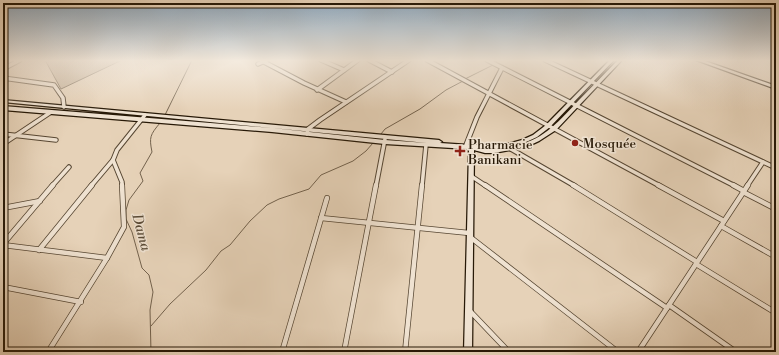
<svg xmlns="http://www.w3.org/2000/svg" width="779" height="355" viewBox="0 0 779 355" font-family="'Libre Bodoni',serif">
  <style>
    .green { fill: #c6b39a; stroke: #766650 }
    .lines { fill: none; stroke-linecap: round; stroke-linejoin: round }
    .stream { stroke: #73624d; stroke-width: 1 }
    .street-far1-casing { stroke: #574733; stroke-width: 5.5 }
    .street-casing { stroke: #574733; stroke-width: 6 }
    .secondary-casing { stroke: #271907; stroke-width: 2.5 }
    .street-far1 { stroke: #efe2d1; stroke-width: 3.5 }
    .street { stroke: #efe2d1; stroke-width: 4.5 }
    .secondary { fill: #efe2d1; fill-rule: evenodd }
    .poi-dot { fill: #8f2418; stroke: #efe2d1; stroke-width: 1.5 }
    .labels { text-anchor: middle; stroke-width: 3; stroke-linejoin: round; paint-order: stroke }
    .poi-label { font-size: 13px; fill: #271907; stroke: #efe2d1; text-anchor: start }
    .water-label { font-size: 14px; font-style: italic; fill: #594a36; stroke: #efe2d1 }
  </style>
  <rect width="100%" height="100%" fill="#e6d2b8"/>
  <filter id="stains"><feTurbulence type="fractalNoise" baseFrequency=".005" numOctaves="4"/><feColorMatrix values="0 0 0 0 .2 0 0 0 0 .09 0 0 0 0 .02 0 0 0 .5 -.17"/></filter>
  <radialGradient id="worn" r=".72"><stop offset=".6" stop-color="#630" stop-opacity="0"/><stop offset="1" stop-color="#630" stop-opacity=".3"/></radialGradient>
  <polygon class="green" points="45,60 122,60 61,89"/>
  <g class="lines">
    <g class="stream">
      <polyline points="496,63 497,60"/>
      <polyline points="465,79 493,65"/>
      <polyline points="165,115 192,60"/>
      <polyline points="381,134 385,129 420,109 446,90 463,81"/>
      <polyline points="151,326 170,304 206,270 221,251 230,245 250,221 267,205 279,199 309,189 321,175 353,161 366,151 373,143"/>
      <path d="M 151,352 L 150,310 L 153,292 L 149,275 L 142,268 L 132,232 L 126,219 L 126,210 L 129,200 L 143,181 L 140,173 L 152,152 C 149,137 150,135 160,123"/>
    </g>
    <g class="street-far1-casing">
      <g id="street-far1">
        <polyline points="321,60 344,70"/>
        <polyline points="369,60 392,72"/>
        <polyline points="427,60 660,186"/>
        <polyline points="487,60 735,186"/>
        <polyline points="545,60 776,168"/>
        <polyline points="264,62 304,83 346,102"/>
        <polyline points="258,64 267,60"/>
        <polyline points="3,69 20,60"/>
        <polyline points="3,78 54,85 63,98 64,107"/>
        <polyline points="317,90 358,60"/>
        <polyline points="3,134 56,140"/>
        <polyline points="307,134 308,129 320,120 409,60"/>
        <polyline points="3,144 51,112"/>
        <polyline points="466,145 477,117 502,68"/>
        <polyline points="511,149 575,186"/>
        <polyline points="471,176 486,186"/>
        <polyline points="52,186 69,167"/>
        <polyline points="91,186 113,160"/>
        <polyline points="122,186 122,182 113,160 117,150 145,115"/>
        <polyline points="376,186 385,139"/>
        <polyline points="422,186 426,145"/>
        <polyline points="747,186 763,162"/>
      </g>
    </g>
    <g class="street-casing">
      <g id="street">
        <polyline points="485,185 667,308"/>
        <polyline points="573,185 697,262"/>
        <polyline points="658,185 724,221"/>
        <polyline points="733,185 744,191"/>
        <polyline points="743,192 776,209"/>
        <polyline points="3,208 40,201"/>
        <polyline points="321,218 469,233"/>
        <polyline points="721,226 776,257"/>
        <polyline points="470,237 618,352"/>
        <polyline points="3,244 53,185"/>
        <polyline points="3,245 107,258"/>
        <polyline points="39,250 92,185"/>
        <polyline points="696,264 776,313"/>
        <polyline points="3,287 81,302"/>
        <polyline points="669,305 736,352"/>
        <polyline points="469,310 509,352"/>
        <polyline points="224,351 233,352"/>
        <polyline points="48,352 107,258 124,227 122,185"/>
        <polyline points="282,352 327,198"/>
        <polyline points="344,352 376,185"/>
        <polyline points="405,352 422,185"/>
        <polyline points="638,352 748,185"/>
      </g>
    </g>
    <g class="secondary-casing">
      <g id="secondary">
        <path d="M 610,60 L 614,60 L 550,127 L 537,137 L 526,142 L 517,145 C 544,140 561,119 579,100 C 592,87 605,73 618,60 L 622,60 L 556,130 L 539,141 L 526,147 L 494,153 L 485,153 L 474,150 L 472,352 L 464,352 L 469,149 L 385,144 L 272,132 L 3,110 L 3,106 L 272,128 L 385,140 L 427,143 L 3,102 L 3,100 L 439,140 L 442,142 L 440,143 L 469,145 L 472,143 L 474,145 L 507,144 L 522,140 L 533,135 L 546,125 ZM 480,148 L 501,148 C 494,149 487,150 480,148 Z"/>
        <polygon points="696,60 702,60 776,86 776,89"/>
      </g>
    </g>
    <use href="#street-far1" class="street-far1"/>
    <use href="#street" class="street"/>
    <use href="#secondary" class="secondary"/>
  </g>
  <linearGradient id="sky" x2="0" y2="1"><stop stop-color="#8da7bd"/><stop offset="0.55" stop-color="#f4ebdf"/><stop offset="1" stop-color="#f4ebdf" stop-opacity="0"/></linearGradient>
  <rect width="779" height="110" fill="url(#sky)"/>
  <g class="poi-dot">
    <circle cx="575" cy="143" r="4"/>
    <path d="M458 145h4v4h4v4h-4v4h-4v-4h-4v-4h4z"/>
  </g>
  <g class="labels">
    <g class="poi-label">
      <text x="583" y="148">Mosquée</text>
      <text x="468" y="149">Pharmacie<tspan x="468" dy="15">Banikani</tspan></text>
    </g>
    <g class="water-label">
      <text transform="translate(142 232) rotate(75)" y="5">Dama</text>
    </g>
  </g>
  <rect width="779" height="355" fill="none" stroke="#e6d2b8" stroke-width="16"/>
  <rect x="4" y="4" width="771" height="347" fill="none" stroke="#271907" stroke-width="2"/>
  <rect x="8" y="8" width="763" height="339" fill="none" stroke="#271907"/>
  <rect width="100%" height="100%" filter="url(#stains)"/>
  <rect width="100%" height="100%" fill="url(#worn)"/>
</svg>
